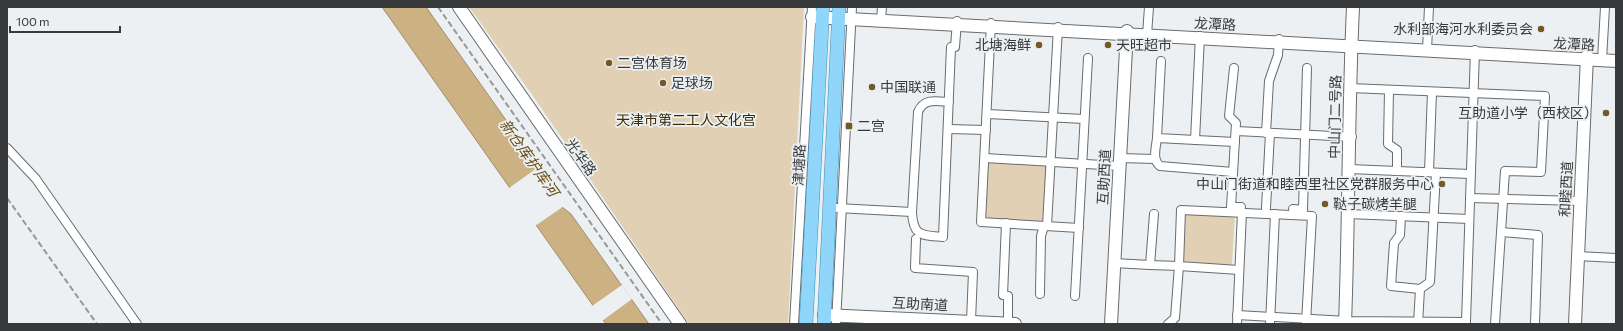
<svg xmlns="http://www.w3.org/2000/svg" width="1623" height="331" viewBox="0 0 1623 331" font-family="Commissioner,'Noto Sans SC',sans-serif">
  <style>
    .green { fill: #e1d0b4 }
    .water { fill: #ccb183; stroke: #a08d6d }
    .pier { fill: #ecf0f2 }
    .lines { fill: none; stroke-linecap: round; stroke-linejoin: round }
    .street-casing { stroke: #686c6e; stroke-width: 10 }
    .secondary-casing { stroke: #686c6e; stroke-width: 14 }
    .primary-casing { stroke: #408db5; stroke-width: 14 }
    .street { stroke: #fff; stroke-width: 8 }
    .secondary { stroke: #fff; stroke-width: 12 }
    .primary { stroke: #8fd6fa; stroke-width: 13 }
    .rail { stroke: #96989a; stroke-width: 2; stroke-dasharray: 6 3; stroke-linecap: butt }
    .poi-dot { fill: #72592a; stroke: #ecf0f2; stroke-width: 1.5 }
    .labels { text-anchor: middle; stroke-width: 3.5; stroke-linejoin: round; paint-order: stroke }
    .street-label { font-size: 14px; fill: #38393a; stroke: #ecf0f2 }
    .poi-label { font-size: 14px; fill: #38393a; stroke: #ecf0f2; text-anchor: start }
    .park-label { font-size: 14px; fill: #3e2b04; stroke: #ecf0f2 }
    .water-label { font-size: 15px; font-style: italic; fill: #694e17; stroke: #ecf0f2 }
  </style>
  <rect width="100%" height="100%" fill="#ecf0f2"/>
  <g class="green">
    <polygon points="469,7 804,7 788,324 689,324 533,96"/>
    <polygon points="988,162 1049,165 1045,222 985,219"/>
    <polygon points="1185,211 1235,214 1232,265 1182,262"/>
  </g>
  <polygon class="water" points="382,7 426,7 535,161 535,170 562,207 571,214 649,324 606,324"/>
  <g class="pier">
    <polygon points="537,168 564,206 535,226 509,188"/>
    <polygon points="622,285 632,299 602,321 592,306"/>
  </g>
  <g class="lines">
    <g class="street-casing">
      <g id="street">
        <polyline points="881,20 882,7"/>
        <polyline points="991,23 981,222 1079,228"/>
        <polyline points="1147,35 1149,7"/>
        <polyline points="1427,50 1429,7"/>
        <polyline points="1602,60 1605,7"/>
        <polyline points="1161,61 1157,138 1235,142"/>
        <polyline points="1234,68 1229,116 1236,123 1231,207 1241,207"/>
        <polyline points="1350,88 1545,96 1541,172 1505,171 1495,324"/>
        <polyline points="1389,90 1388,144 1397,150 1397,171"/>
        <path d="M 949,102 C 936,101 924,98 918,112 L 912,212 C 913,237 922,235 943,237 L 951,47 L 955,47 L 957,21"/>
        <polyline points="987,114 1084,119"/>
        <polyline points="948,129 986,130"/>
        <polyline points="1236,131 1352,137"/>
        <polyline points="1266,133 1269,81 1278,55 1279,39"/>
        <path d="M 1157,138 C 1156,147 1152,160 1160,166 L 1233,172"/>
        <polyline points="1195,140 1200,36"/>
        <polyline points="7,148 36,179 137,324"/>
        <polyline points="985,158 1119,166"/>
        <polyline points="1120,158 1155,159"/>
        <polyline points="1349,169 1470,174"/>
        <polyline points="1429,172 1432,92"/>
        <polyline points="1470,198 1580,201"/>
        <polyline points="837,208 912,212"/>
        <polyline points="1266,208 1270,133"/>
        <polyline points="1293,209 1303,210 1307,68"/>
        <polyline points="1154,214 1150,265 1179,266 1175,318 1168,324"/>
        <polyline points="1348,214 1469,219"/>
        <polyline points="1401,216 1400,235 1394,243 1391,286 1420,289 1430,282 1436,173"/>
        <polyline points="1006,223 1003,295 1008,296 1008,324"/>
        <polyline points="1047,226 1058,27"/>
        <polyline points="1501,232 1538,235 1535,324"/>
        <polyline points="916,239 915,268 973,272 971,321"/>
        <polyline points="1577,256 1616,258"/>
        <polyline points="1114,263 1150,265"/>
        <polyline points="1239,270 1179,266 1181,210 1312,216 1306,323"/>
        <polyline points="1040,294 1041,236 1044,226"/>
        <polyline points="1075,296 1088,58"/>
        <polyline points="1237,315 1348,321 1466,322 1475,50"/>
        <polyline points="794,324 812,7"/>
        <polyline points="836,324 852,7"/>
        <polyline points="1237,324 1242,212"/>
        <polyline points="1270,324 1275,214"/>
        <polyline points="1418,324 1420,289"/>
      </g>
    </g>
    <g class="secondary-casing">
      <g id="secondary">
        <polyline points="459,7 680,324"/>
        <polyline points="812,17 1616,61"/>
        <polyline points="824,315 1015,324"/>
        <polyline points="1111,324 1127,31"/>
        <path d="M 1345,324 C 1349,218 1348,113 1353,7"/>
        <polyline points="1575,324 1587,56"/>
      </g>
    </g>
    <g class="primary-casing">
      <g id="primary">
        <polyline points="806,324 823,7"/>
        <polyline points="824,324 839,7"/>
      </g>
    </g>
    <use href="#street" class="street"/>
    <use href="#secondary" class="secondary"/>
    <use href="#primary" class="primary"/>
    <g class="rail">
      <polyline points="438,7 662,324"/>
      <polyline points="7,198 97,324"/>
    </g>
  </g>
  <g class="poi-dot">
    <circle cx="1541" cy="29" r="4"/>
    <circle cx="1039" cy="45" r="4"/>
    <circle cx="1108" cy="45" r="4"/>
    <circle cx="609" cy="63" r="4"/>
    <circle cx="663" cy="83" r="4"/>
    <circle cx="872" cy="87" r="4"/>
    <circle cx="1606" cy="113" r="4"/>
    <rect x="845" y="122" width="8" height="8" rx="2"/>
    <circle cx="1442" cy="184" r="4"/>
    <circle cx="1325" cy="204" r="4"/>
  </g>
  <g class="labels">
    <g class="street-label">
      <text transform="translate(1215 24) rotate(3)" y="5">龙潭路</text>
      <text transform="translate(1574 44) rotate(3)" y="5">龙潭路</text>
      <text transform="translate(1335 117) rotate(-89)" y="5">中山门二号路</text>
      <text transform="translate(581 157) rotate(55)" y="5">光华路</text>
      <text transform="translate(799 165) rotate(-87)" y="5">津塘路</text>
      <text transform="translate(1104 177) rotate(-87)" y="5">互助西道</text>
      <text transform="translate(1566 189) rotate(-87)" y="5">和睦西道</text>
      <text transform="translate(920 304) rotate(3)" y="5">互助南道</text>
    </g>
    <g class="poi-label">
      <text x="1533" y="34" text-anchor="end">水利部海河水利委员会</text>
      <text x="1031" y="50" text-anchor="end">北塘海鲜</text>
      <text x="1116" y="50">天旺超市</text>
      <text x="617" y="68">二宫体育场</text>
      <text x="671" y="88">足球场</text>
      <text x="880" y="92">中国联通</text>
      <text x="1598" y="118" text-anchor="end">互助道小学（西校区）</text>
      <text x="857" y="131">二宫</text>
      <text x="1434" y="189" text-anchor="end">中山门街道和睦西里社区党群服务中心</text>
      <text x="1333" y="209">鞑子碳烤羊腿</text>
    </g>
    <g class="park-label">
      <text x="686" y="125">天津市第二工人文化宫</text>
    </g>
    <g class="water-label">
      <text transform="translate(529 158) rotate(55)" y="5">新仓库护库河</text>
    </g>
  </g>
  <rect width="1623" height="331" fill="none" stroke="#38393a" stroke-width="16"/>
  <path d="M10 26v6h110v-6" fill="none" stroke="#38393a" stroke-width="2"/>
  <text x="16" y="26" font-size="12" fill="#38393a" stroke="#ecf0f2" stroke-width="3" paint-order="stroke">100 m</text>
</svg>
